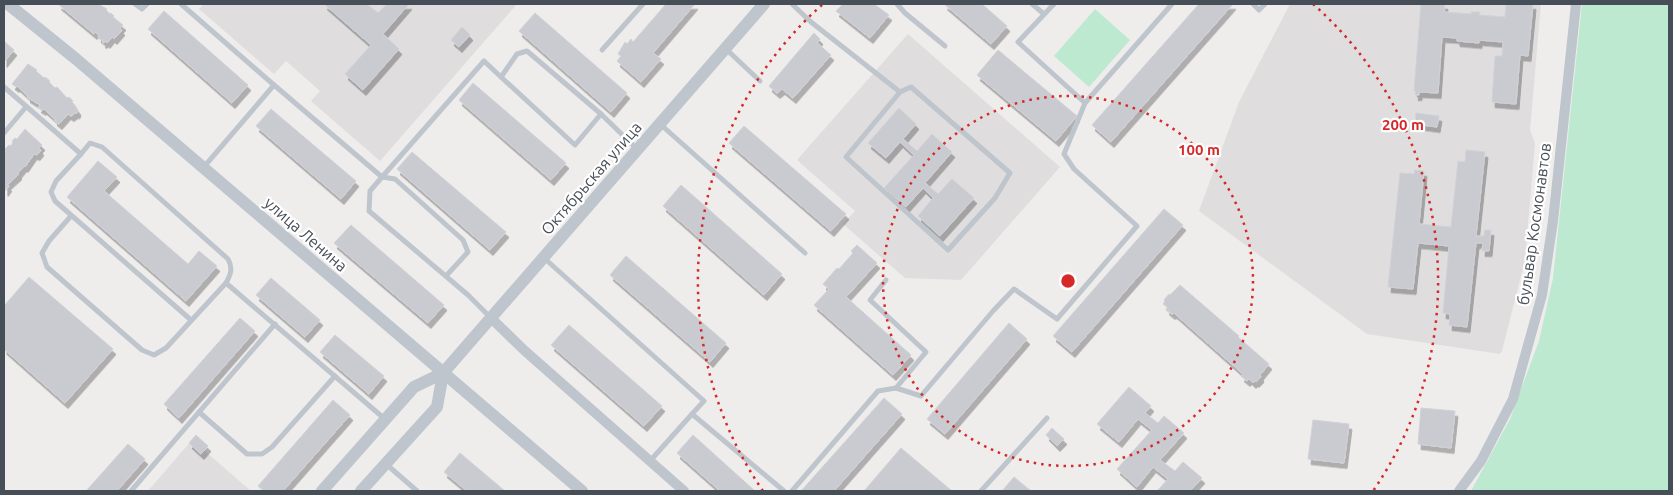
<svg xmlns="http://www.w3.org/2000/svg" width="1673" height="495" viewBox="0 0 1673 495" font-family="Ubuntu,sans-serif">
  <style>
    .education { fill: #dfdddd }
    .green { fill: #bee9d1 }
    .building { fill: #cacbd0; stroke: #d0d2d7; filter: url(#shadow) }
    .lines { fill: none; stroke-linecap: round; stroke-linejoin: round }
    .service { stroke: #bec5cd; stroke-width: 5 }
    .minor { stroke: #bec5cd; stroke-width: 10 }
    .tertiary { stroke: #bec5cd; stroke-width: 12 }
    .ring { fill: none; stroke: #d62828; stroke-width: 2.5; stroke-dasharray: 2.5 5 }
    .labels { text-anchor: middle; stroke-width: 4.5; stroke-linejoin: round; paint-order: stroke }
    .street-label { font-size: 16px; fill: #464e57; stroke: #fff }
    .centre { fill: #d62828; stroke: #fff; stroke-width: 2.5 }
    .ring-label { font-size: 15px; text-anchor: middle; font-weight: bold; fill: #d62828; stroke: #fff; stroke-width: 4.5; stroke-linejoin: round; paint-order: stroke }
  </style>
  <defs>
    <filter id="shadow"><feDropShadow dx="3" dy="5.5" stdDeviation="0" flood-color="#0004"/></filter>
  </defs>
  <rect width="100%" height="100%" fill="#efecec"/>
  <g class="education">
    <polygon points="204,4 517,4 380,161 311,101 320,91 286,61 274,74 199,9"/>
    <polygon points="1290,4 1541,4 1530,130 1535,143 1525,260 1502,351 1500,354 1367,334 1199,211 1239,102"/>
    <polygon points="908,34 1060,167 961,280 905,278 843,224 855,211 797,160"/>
    <polygon points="192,440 251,491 148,491"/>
  </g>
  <g class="green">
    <polygon points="1582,4 1669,4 1669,491 1471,491 1510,419 1539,341 1553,278"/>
    <polygon points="1095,9 1130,40 1089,87 1054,56"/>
  </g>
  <g class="building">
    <polygon points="58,4 98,4 107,9 106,10 110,14 111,13 114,16 113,17 123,25 120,28 122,30 114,39 112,37 107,43 106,41 104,43 102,42 104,40 102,40 98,37 99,35 95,32 94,34"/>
    <polygon points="324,4 367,4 378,13 387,4 409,4 383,34 399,49 363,90 345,74 371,45"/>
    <polygon points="666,4 695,4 653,53 661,59 641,82 617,61 621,56 618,54 625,42 627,44 631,39 633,42"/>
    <polygon points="843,4 874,4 889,15 870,38 836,11"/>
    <polygon points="944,4 982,4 1007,26 991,44"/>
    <polygon points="1199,4 1233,4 1111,142 1092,125"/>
    <polygon points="1421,4 1445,4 1444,12 1471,14 1471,12 1480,12 1479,15 1505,17 1506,4 1533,4 1528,56 1520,55 1516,104 1492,102 1495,56 1502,56 1503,42 1479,40 1479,43 1457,41 1457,38 1442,37 1438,93 1419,92 1419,95 1415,95 1416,92 1414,91"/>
    <polygon points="164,11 248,85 232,103 148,29"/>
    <polygon points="535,13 627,93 611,112 519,31"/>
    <polygon points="462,27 470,35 459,47 451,40"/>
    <polygon points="814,33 820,39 817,43 831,55 793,98 782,89 777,93 769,86"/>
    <polygon points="4,41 14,50 4,62"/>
    <polygon points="998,50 1077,116 1056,141 977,75"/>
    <polygon points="28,64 37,70 36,71 44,78 45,77 50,81 49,82 55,88 57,87 67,98 69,97 73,101 72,102 78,110 77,113 75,113 71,116 68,114 59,124 54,120 55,119 44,109 43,110 38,107 40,105 27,97 28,96 17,86 16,87 12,84"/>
    <polygon points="473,83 566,163 551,180 459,100"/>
    <polygon points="899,108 916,124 903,139 917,151 932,134 952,152 925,183 938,194 952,179 974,198 940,236 918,216 933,198 923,188 906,207 884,188 914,155 900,142 886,158 868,143"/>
    <polygon points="271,109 356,181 341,199 256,126"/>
    <polygon points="1416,113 1439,116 1437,127 1415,124"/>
    <polygon points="744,126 846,214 831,231 729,143"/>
    <polygon points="25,129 42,145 39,148 41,150 37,155 34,154 25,167 24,166 18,173 19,174 7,185 9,186 5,191 4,154 6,151 4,150 9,145 11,146 13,142 12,141 15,138 17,139"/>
    <polygon points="1466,150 1485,152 1476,236 1484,236 1485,230 1491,230 1489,251 1482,251 1483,243 1476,243 1467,327 1449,325 1450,314 1443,313 1449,246 1418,243 1413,289 1388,287 1400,173 1414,174 1415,170 1424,171 1419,224 1451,227 1458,161 1465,162"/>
    <polygon points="412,152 506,232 490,250 397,169"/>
    <polygon points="98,161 117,177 104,191 188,264 199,251 217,266 186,301 67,197"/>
    <polygon points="681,185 782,274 764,295 663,206"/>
    <polygon points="1164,209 1183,225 1072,352 1053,336"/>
    <polygon points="351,225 444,305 428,323 334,243"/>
    <polygon points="857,245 877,263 846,297 911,355 893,375 814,305 829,289 823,284 837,268 839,269 853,253 851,251"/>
    <polygon points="626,256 726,343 710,362 610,275"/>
    <polygon points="29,277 113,349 65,403 4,349 4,306"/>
    <polygon points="271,278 320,320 305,337 256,295"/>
    <polygon points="1180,285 1239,336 1238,337 1269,364 1260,375 1261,377 1256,382 1255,381 1253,383 1249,379 1247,381 1241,376 1243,374 1174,313 1172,314 1166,309 1168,308 1163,304 1165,301 1164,300 1169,294 1170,295"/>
    <polygon points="240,318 255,331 179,418 164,404"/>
    <polygon points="1009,323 1027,339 945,434 927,419"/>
    <polygon points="569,325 662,406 644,426 551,345"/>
    <polygon points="335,335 384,376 369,394 320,352"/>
    <polygon points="1129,387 1151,406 1145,413 1158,423 1164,416 1184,433 1160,460 1175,471 1183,462 1202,478 1190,491 1157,491 1168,479 1153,467 1137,487 1117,469 1152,430 1138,419 1119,442 1097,424"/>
    <polygon points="884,398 902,414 834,491 801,491"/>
    <polygon points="333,400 350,415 283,491 264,491 258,486"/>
    <polygon points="1421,408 1455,411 1451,448 1418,444"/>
    <polygon points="1313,420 1349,424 1344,463 1308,459"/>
    <polygon points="1052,428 1064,439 1057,446 1046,435"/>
    <polygon points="196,435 208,446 201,454 189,443"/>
    <polygon points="693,435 755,491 720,491 677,453"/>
    <polygon points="128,444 145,459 117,491 86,491"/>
    <polygon points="901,448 952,491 864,491"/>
    <polygon points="460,453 505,491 467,491 444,472"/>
    <polygon points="1014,477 1031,491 1002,491"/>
  </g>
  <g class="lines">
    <g class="service">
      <polyline points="135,4 142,9 147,4"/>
      <polyline points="181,4 274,85"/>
      <polyline points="792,4 811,22 900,92"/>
      <polyline points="897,4 905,13 945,46"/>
      <polyline points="1032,4 1044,14"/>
      <polyline points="1253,4 1259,10 1265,4"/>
      <polyline points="726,49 760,81"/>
      <polyline points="602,50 643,4"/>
      <polyline points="501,77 575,145 601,114"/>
      <path d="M 4,87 L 81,154 L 90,143 L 102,147 L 228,259 C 233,268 231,274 226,283 L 166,348 L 154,355 L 142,350 L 47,267 L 42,253 L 49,241 L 71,216"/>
      <polygon points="911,87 1010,173 995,198 948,250 846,157 900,92"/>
      <polyline points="1085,103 1172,4"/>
      <polyline points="660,124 805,253"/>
      <polyline points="4,133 26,107"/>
      <polyline points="81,154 56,181 51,192 55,201 191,320"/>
      <polyline points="203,168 274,85 382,177 484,61 501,77 517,54 527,51 601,114 637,149"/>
      <polyline points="544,258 704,401 692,414 784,491"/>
      <polyline points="446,276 468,252 463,240 395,179 382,177 370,191 369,211 468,295 490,317"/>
      <polyline points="886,280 870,300 926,352 896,388"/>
      <polyline points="226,283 386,420"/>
      <polyline points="199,412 247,454 262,454 272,447 335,376"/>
      <polyline points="650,461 692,414"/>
      <polyline points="386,464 417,491"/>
      <polyline points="131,491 275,324"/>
      <polyline points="792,491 878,391 896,388 921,396 993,311 1014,289 1057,319 1137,226 1074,169 1064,154 1085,103 1018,42 1054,4"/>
      <polyline points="981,491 1047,418"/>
    </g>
    <g class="minor">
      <polyline points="490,317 525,351 684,491"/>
      <polyline points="1459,491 1481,461 1513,399 1542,295 1553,221 1576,4"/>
    </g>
    <g class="tertiary">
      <polyline points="8,4 76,59 582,491"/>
      <polyline points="322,491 414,387 443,373 764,4"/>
      <polyline points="361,491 437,407 443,373"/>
    </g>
  </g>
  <g class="ring">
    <circle cx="1068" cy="281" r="185"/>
    <path d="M763 491A370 370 0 0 1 823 4M1313 4A370 370 0 0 1 1373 491"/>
  </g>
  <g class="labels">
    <g class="street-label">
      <text transform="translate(591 178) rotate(-49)" y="6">Октябрьская улица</text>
      <text transform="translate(1534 224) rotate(-82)" y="6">бульвар Космонавтов</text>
      <text transform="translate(306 234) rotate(41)" y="6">улица Ленина</text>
    </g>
  </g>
  <circle cx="1068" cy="281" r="8" class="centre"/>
  <g class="ring-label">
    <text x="1403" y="130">200 m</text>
    <text x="1199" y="155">100 m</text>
  </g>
  <rect width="1673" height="495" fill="none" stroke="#464e57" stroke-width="10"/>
</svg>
